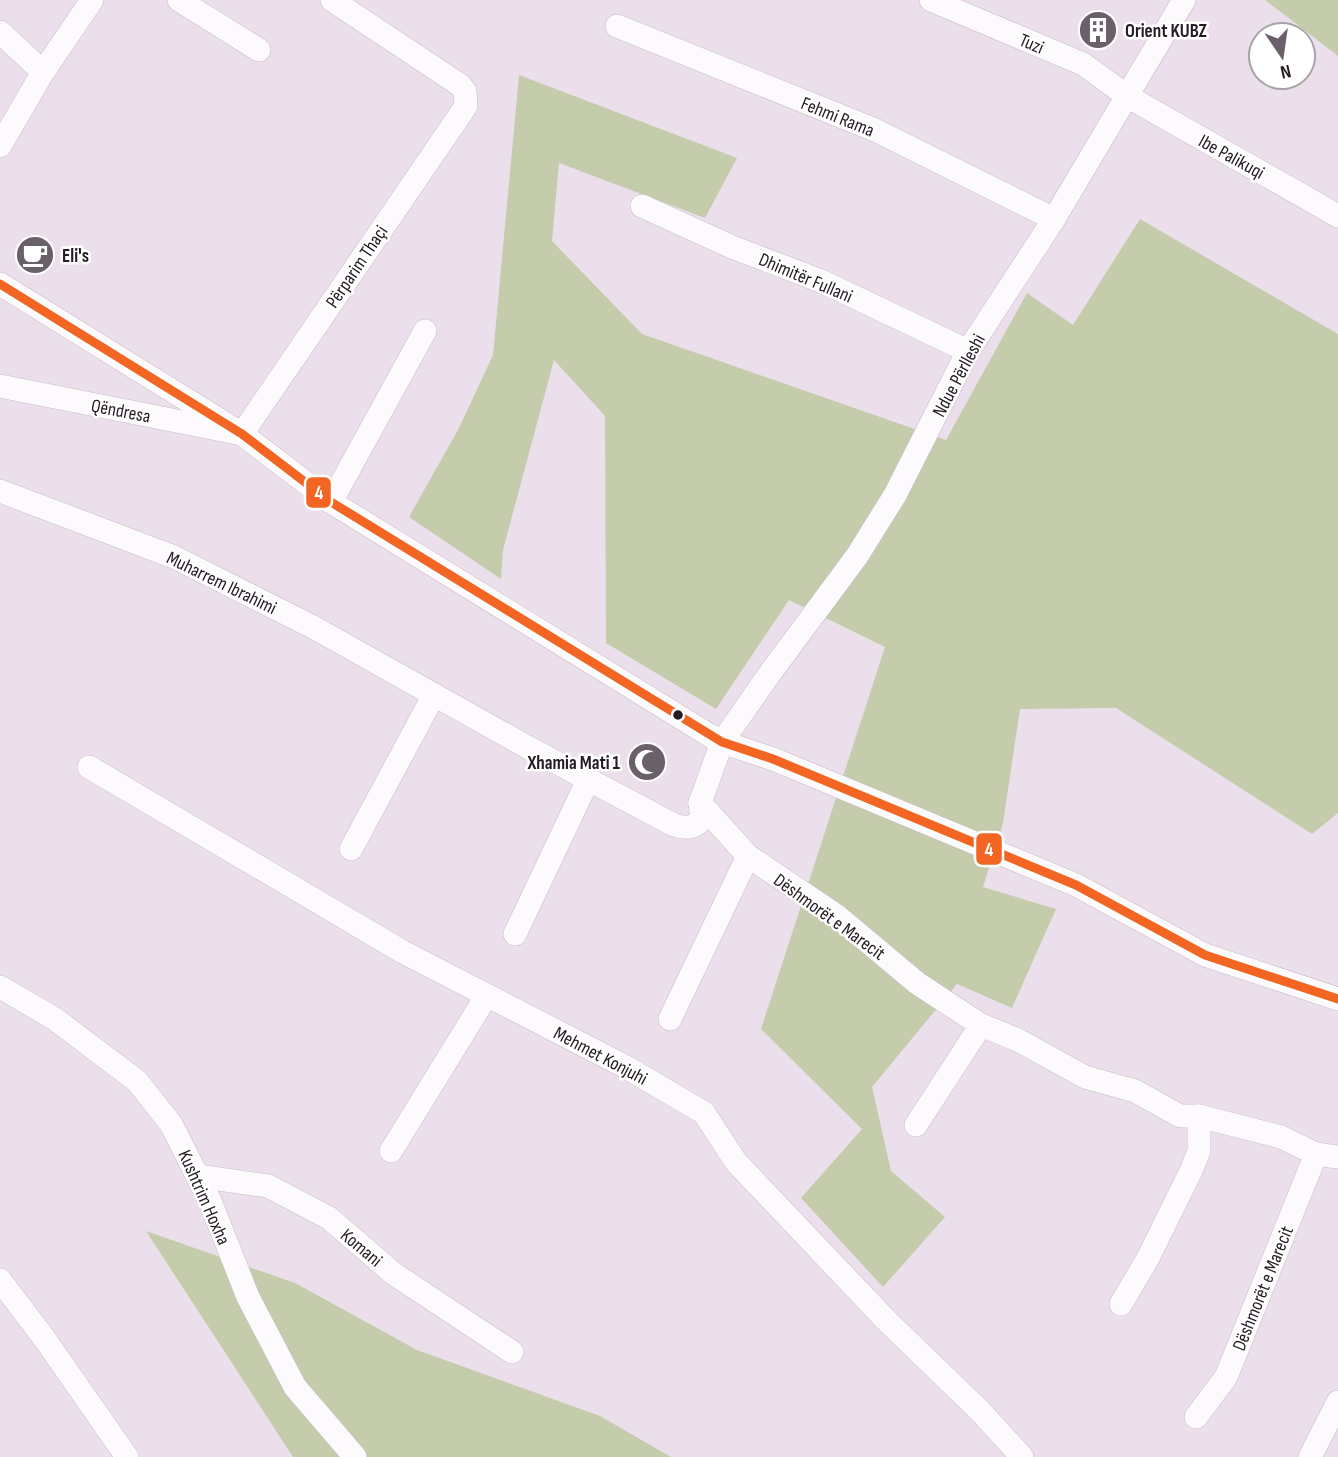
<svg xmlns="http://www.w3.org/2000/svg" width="1338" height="1457" viewBox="0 0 1338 1457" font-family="'Sofia Sans Condensed',sans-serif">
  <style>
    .green { fill: #c4ccab }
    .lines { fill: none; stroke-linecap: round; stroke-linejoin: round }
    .minor-casing { stroke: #c6bcc6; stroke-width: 24 }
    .minor { stroke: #fcfafc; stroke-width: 23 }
    .bus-1-casing { stroke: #fff; stroke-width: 14 }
    .bus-1 { stroke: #f26522; stroke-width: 9 }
    .bus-dot { fill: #241b24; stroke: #fff; stroke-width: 2.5 }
    .labels { text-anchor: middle; stroke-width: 5; stroke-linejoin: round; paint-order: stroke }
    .poi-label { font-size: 19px; font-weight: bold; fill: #241b24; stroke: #fff; text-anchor: start }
    .street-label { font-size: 19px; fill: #241b24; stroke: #fff }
    .line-badge { stroke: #fff; stroke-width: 2.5 }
    .badge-label { font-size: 19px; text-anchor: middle; font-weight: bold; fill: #fff }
  </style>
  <rect width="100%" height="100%" fill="#ecdfec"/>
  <g class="green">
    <polygon points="1265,0 1338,0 1338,56"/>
    <polygon points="519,75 737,158 705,218 559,163 552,241 642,334 946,440 1027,293 1073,325 1140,219 1338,334 1338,813 1312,834 1116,708 1020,709 1003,823 983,887 1056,909 1012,1008 957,984 872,1087 891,1171 945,1217 883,1287 801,1198 862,1129 761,1029 885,647 789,600 716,709 606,643 605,416 554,360 503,550 501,579 409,517 459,428 493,355"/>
    <polygon points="146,1231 295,1283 417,1350 600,1416 671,1457 293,1457"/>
  </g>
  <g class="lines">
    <g class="minor-casing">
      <g id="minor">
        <polyline points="179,0 259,50"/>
        <polyline points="931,0 1083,64 1127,96 1338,216"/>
        <polyline points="617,26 875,130 1054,219"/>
        <polyline points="0,32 43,72"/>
        <polyline points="0,146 43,72 92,0"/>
        <polyline points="642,206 732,247 821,281 968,351"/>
        <polyline points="0,284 242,434 331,502 709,735 722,742 773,759 1076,885 1205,955 1338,999"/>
        <polyline points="0,386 242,434 466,106 465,91 460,85 332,0"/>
        <path d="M 0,491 L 174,557 L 313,627 L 529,748 L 674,825 C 685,829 695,828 702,819 L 700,803"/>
        <polyline points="331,502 425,331"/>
        <polyline points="89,767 403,952 626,1067 704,1113 736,1162 886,1320 980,1411 1022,1457"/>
        <polyline points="700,803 722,742 768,676 857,556 895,495 968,351 1054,219 1184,0"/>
        <polyline points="700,803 748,856 837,916 917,983 981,1025 1018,1040 1085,1077 1135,1091 1180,1116 1199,1116 1281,1137 1316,1154 1338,1157"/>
        <polyline points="351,849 434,695"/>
        <polyline points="515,934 588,780"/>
        <polyline points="0,987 55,1019 137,1081 171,1124 210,1201 248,1297 295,1387 355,1457"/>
        <polyline points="670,1019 748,856"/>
        <polyline points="916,1125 981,1025"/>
        <polyline points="391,1151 487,995"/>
        <polyline points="198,1176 268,1186 329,1218 394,1274 512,1352"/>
        <polyline points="0,1280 44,1338 127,1457"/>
        <polyline points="1121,1304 1148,1258 1191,1171 1199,1151 1199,1116"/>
        <polyline points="1196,1417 1226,1377 1316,1154"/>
        <polyline points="1310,1457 1338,1402"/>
      </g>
    </g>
    <use href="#minor" class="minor"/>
    <g class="bus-1-casing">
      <polyline id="bus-1" points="0,284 242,434 331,502 722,742 773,759 1076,885 1205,955 1338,999"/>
    </g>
    <use href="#bus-1" class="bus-1"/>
  </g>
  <defs>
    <g id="building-disc" transform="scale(2.0125)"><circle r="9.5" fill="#6a606a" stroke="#fff"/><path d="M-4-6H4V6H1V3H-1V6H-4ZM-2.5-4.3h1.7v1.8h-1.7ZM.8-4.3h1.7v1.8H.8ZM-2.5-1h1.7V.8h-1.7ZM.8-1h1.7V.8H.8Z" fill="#fff"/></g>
    <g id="cafe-disc" transform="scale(2.0125)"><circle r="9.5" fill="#6a606a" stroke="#fff"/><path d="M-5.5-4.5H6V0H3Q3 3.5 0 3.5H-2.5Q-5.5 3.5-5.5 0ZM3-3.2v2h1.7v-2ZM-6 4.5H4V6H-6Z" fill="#fff"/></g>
    <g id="mosque-disc" transform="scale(2.0125)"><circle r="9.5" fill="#6a606a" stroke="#fff"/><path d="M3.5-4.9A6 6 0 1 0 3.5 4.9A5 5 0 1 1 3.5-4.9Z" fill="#fff"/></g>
  </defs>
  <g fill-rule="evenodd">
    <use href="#building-disc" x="1098" y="30"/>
    <use href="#cafe-disc" x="35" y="255"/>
    <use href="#mosque-disc" x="647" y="762"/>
  </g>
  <circle class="bus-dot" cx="678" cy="715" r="6"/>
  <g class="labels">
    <g class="poi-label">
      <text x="1125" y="37">Orient KUBZ</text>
      <text x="62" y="262">Eli's</text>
      <text x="620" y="769" text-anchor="end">Xhamia Mati 1</text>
    </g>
    <g class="street-label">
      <text transform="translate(1032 43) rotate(23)" y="7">Tuzi</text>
      <text transform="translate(838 116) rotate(22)" y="7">Fehmi Rama</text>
      <text transform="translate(1232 156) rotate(29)" y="7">Ibe Palikuqi</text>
      <text transform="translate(356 266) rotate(-56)" y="7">Përparim Thaçi</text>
      <text transform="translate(806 277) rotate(23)" y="7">Dhimitër Fullani</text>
      <text transform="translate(958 375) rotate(-62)" y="7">Ndue Përlleshi</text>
      <text transform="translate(121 410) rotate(11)" y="7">Qëndresa</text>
      <text transform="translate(222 582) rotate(26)" y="7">Muharrem Ibrahimi</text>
      <text transform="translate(830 916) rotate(36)" y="7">Dëshmorët e Marecit</text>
      <text transform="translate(601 1055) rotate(28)" y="7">Mehmet Konjuhi</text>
      <text transform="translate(205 1197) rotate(66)" y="7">Kushtrim Hoxha</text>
      <text transform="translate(362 1247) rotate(40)" y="7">Komani</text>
      <text transform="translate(1262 1288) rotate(-68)" y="7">Dëshmorët e Marecit</text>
    </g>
  </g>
  <g class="line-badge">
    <rect x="305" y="476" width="27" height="33" rx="7" fill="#f26522"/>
    <rect x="975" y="832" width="28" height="34" rx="7" fill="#f26522"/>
  </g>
  <g class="badge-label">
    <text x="319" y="499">4</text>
    <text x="989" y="856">4</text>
  </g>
  <g transform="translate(1282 56) rotate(167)"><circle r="33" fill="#ffffff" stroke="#a7a4a7" stroke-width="2"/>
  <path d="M0-5L12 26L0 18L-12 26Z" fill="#6a606a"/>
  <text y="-10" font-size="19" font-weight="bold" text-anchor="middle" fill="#241b24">N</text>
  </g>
</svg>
